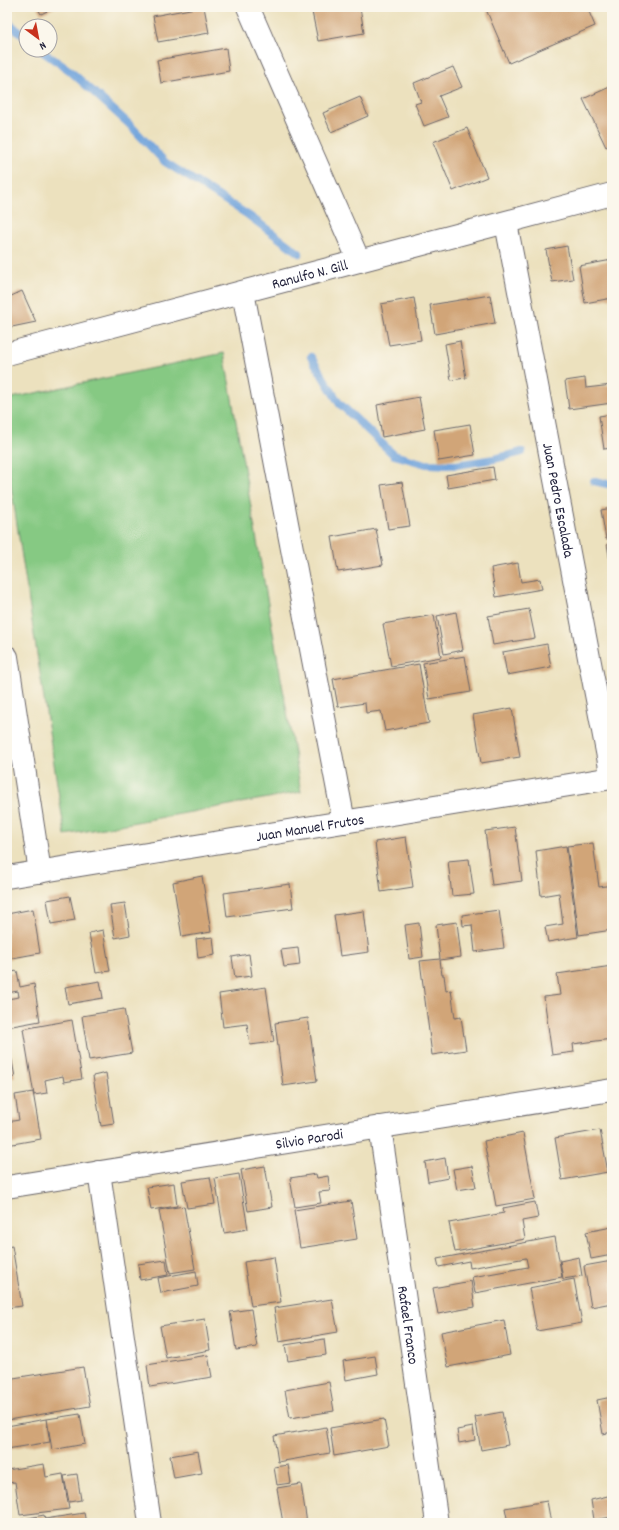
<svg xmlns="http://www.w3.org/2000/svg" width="619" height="1530" viewBox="0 0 619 1530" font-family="Dekko,sans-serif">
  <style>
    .green { fill: #86c983; stroke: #54765f }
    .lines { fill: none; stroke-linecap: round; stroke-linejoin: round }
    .stream { stroke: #6fa3db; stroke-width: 8 }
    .building { fill: #d1a578 }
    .minor-casing { stroke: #696569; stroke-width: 24 }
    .minor { stroke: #fff; stroke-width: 22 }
    .labels { text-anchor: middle; stroke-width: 3; stroke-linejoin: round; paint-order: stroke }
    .street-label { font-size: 15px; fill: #22223b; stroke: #fbf7ec }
  </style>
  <rect width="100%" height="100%" fill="#fbf7ec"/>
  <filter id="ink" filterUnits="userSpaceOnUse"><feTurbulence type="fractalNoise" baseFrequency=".025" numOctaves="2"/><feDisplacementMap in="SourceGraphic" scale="8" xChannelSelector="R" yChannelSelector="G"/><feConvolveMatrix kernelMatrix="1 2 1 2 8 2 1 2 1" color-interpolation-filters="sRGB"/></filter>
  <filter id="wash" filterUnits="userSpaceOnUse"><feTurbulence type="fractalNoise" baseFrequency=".012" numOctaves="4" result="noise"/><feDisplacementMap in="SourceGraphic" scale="16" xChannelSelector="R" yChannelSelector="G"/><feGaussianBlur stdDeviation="0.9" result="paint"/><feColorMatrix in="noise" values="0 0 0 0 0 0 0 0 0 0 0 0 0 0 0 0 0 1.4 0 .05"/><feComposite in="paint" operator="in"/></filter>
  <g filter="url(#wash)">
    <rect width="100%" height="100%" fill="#ece1be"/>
    <polygon class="green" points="224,353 301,792 65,835 7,460 7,399"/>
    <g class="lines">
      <g class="stream">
        <polyline points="7,21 26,38"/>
        <polyline points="40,50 69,70 129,124 165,162 248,215 299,253"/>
        <polyline points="311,357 339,403 394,455 426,464 456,465 494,459 522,452"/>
        <polyline points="594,481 612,485"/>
      </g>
    </g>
    <g id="blocks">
      <g class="building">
        <polygon points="37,7 56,7 41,14"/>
        <polygon points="201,7 204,7 209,33 158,42 153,16"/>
        <polygon points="311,7 360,7 364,33 318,41"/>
        <polygon points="485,7 587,7 595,26 509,63"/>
        <polygon points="226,48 229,71 161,83 157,60"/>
        <polygon points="453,67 462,87 439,96 448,117 424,126 415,104 421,102 414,83"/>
        <polygon points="612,86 612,144 606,147 583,99"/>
        <polygon points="360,97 368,116 331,132 323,113"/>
        <polygon points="467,128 487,177 453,191 433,142"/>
        <polygon points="567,246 573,279 552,282 546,250"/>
        <polygon points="612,260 612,298 585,303 579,266"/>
        <polygon points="22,291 36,322 7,328 7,298"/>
        <polygon points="490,295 495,323 435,334 430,305"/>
        <polygon points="414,298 421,340 389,345 381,304"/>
        <polygon points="460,341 466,378 451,380 445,344"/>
        <polygon points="585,378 586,388 612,385 612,403 569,409 565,381"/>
        <polygon points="419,397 425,429 382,437 377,405"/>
        <polygon points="612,414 612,448 604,449 599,416"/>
        <polygon points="470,424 475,455 439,461 434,430"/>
        <polygon points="493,467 495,480 448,488 446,475"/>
        <polygon points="402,482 410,526 388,529 381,485"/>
        <polygon points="612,508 612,538 606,539 601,510"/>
        <polygon points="376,529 383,565 338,572 332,537"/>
        <polygon points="612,543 612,567 611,568 607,544"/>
        <polygon points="518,563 521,582 540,579 542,589 496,597 491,568"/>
        <polygon points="529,609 535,638 493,645 488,616"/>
        <polygon points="456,612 463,650 444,654 437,616"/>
        <polygon points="434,615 441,657 391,666 383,624"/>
        <polygon points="547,644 551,667 507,675 503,652"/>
        <polygon points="465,656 471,692 429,699 423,663"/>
        <polygon points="419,664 429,723 385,731 381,711 366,713 365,703 338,707 333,679"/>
        <polygon points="512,708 520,757 481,763 473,715"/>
        <polygon points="515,827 522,881 492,885 485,831"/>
        <polygon points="406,837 413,887 381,892 375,842"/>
        <polygon points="593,843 599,887 612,885 612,930 579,935 567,846"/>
        <polygon points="566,846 578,937 548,942 545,927 563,924 559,893 541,896 536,851"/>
        <polygon points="469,859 474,894 452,896 448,861"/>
        <polygon points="202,876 211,932 182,937 173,882"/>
        <polygon points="290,884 293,908 227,917 224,893"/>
        <polygon points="70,896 75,920 51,924 47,900"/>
        <polygon points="125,903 130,935 115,938 110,905"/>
        <polygon points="33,909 40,953 7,959 7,914"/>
        <polygon points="499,910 504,948 475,952 472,925 463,926 462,915"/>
        <polygon points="364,911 369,952 340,956 334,915"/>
        <polygon points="457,922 461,957 440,960 442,975 444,975 446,991 451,990 455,1018 461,1017 466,1050 432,1055 420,961 440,959 436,925"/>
        <polygon points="419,923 423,957 409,959 405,925"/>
        <polygon points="103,930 110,971 96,973 89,933"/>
        <polygon points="213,937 215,955 198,958 196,939"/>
        <polygon points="298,948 300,965 284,967 281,950"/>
        <polygon points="249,954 252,976 235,978 232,957"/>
        <polygon points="612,966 612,1039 573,1044 574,1052 552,1055 544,997 560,995 557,974"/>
        <polygon points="17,971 20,987 34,984 40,1021 7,1027 7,999 19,997 18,991 7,993 7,973"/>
        <polygon points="100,981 103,998 68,1004 65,987"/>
        <polygon points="266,987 274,1042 250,1045 247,1024 223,1027 219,994"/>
        <polygon points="124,1009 132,1053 89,1060 82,1016"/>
        <polygon points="308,1018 317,1081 283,1086 275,1023"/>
        <polygon points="72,1020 82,1079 64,1082 63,1076 45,1080 47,1093 34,1095 23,1029"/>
        <polygon points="7,1056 11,1056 15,1077 7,1078"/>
        <polygon points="106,1073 114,1124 101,1126 93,1076"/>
        <polygon points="33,1092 41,1139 7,1145 7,1122 19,1120 15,1095"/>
        <polygon points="600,1130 608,1172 562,1180 555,1138"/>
        <polygon points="523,1133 535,1199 496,1206 484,1141"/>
        <polygon points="445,1158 448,1178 428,1182 425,1162"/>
        <polygon points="265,1166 272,1207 248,1211 241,1170"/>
        <polygon points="472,1166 476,1187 457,1190 453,1169"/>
        <polygon points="239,1174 248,1229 224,1233 215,1178"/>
        <polygon points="316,1174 317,1178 328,1176 330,1191 319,1192 321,1203 295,1207 290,1178"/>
        <polygon points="210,1177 215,1204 187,1208 182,1181"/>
        <polygon points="174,1183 177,1206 151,1210 147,1187"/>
        <polygon points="351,1201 357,1239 300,1248 294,1210"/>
        <polygon points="535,1202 538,1218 522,1221 525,1239 455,1252 449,1223 504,1213 503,1208"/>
        <polygon points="184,1206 195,1269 170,1273 159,1210"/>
        <polygon points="612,1227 612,1255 591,1259 586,1232"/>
        <polygon points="555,1237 562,1277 475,1293 472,1277 528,1267 526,1258 470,1268 469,1261 439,1267 437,1259"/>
        <polygon points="12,1246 22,1306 7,1308 7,1247"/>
        <polygon points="274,1257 281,1302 251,1306 244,1262"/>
        <polygon points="579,1257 582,1276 563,1279 560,1261"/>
        <polygon points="166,1260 168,1275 140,1280 138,1264"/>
        <polygon points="612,1261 612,1303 591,1307 584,1266"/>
        <polygon points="196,1271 198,1286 161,1293 158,1278"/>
        <polygon points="574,1279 582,1323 537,1331 529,1288"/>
        <polygon points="471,1281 475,1307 438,1314 433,1288"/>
        <polygon points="332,1299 338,1332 279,1342 274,1308"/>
        <polygon points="251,1309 257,1347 236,1350 230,1312"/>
        <polygon points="205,1319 210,1350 166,1358 160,1326"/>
        <polygon points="504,1320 510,1355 448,1367 441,1332"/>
        <polygon points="324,1339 326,1355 288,1361 285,1345"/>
        <polygon points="208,1355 212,1377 150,1387 147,1365"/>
        <polygon points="375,1356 378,1374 346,1380 343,1361"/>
        <polygon points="83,1367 90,1406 8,1420 7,1379"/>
        <polygon points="329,1382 334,1411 290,1418 285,1390"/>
        <polygon points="612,1397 612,1432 603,1434 597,1400"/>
        <polygon points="502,1412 508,1445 481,1450 475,1417"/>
        <polygon points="80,1414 85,1444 52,1450 47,1419"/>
        <polygon points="46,1419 50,1442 7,1449 7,1426"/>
        <polygon points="384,1419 389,1446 334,1456 330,1428"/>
        <polygon points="326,1427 330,1453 278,1462 274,1436"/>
        <polygon points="473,1427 475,1440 459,1443 457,1430"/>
        <polygon points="198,1451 202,1473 174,1478 170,1456"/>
        <polygon points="44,1464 46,1477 63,1474 69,1509 20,1515 15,1482 7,1483 7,1470"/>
        <polygon points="288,1465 291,1483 277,1485 274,1467"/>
        <polygon points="77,1474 81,1500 69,1502 64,1476"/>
        <polygon points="301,1484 307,1523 283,1523 277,1488"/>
        <polygon points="612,1495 612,1517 594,1520 591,1500"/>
        <polygon points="547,1501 551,1523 508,1523 505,1508"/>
        <polygon points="84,1513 86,1523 13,1523 18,1521 18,1520 44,1515 45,1519"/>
      </g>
    </g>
  </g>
  <g filter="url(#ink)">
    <use href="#blocks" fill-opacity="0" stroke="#696569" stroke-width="1"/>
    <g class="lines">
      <g class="minor-casing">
        <g id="minor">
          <polyline points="248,7 359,261"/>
          <path id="s1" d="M 506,223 L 612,778"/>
          <polyline points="243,292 344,822"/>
          <path id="s2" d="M 7,354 L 612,194"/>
          <polyline points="7,657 40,872"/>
          <path id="s3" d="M 7,877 L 612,778"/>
          <path id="s4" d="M 380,1127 L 437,1523"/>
          <polyline points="99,1172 150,1523"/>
          <path id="s5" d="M 7,1187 L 612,1090"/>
        </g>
      </g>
      <use href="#minor" class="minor"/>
    </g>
  </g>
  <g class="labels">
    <g class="street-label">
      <text dy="5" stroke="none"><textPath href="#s2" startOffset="313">Ranulfo N. Gill</textPath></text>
      <text dy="5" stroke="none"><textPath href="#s1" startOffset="282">Juan Pedro Escalada</textPath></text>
      <text dy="5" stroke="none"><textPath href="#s3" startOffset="307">Juan Manuel Frutos</textPath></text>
      <text dy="5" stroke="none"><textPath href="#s5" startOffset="306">Silvio Parodi</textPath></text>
      <text dy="5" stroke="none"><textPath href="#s4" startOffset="200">Rafael Franco</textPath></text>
    </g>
  </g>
  <rect width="619" height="1530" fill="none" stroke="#fbf7ec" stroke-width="24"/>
  <g transform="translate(38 38) rotate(148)"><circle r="19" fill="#fbf7ec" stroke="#a4a2a5"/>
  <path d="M0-3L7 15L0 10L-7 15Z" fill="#c8321e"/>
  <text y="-6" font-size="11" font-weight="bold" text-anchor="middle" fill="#22223b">N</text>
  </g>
</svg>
